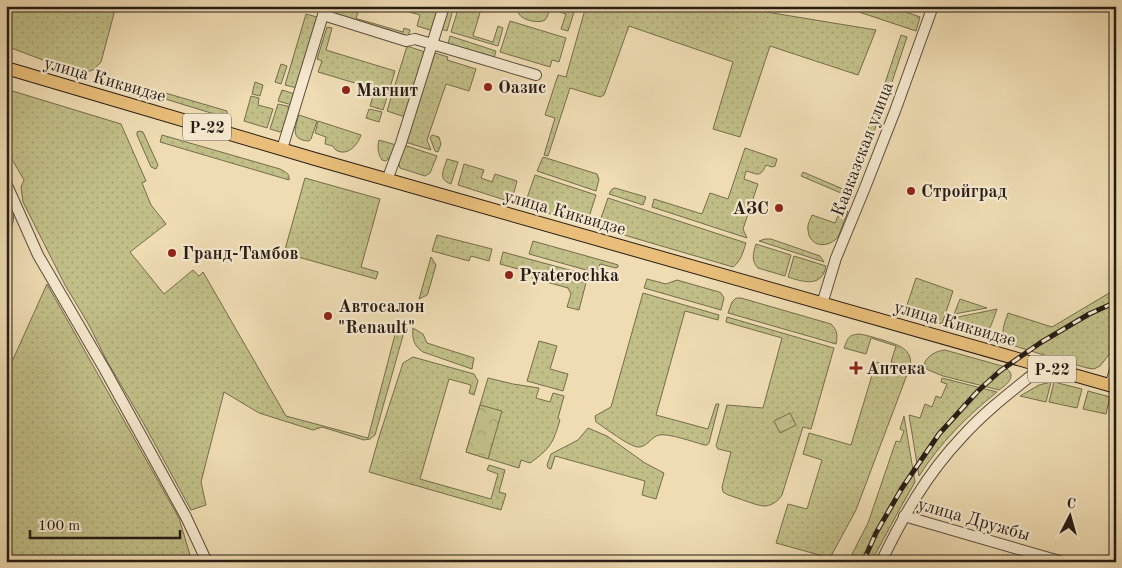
<svg xmlns="http://www.w3.org/2000/svg" width="1122" height="568" viewBox="0 0 1122 568" font-family="'Old Standard TT',serif">
  <style>
    .grass { fill: url(#grass-dots); stroke: #746d4e }
    .forest { fill: url(#forest-crowns); stroke: #746d4e }
    .lines { fill: none; stroke-linecap: round; stroke-linejoin: round }
    .minor-casing { stroke: #594c3c; stroke-width: 12 }
    .major-casing { stroke: #271c15; stroke-width: 14 }
    .minor { stroke: #f5e8ce; stroke-width: 10 }
    .major { stroke: #e8be7a; stroke-width: 12 }
    .rail-casing { stroke: #271c15; stroke-width: 5 }
    .rail { stroke: #f5e8ce; stroke-width: 3; stroke-dasharray: 9; stroke-linecap: butt }
    .poi-dot { fill: #8f2418; stroke: #f5e8ce; stroke-width: 2 }
    .labels { text-anchor: middle; stroke-width: 4.5; stroke-linejoin: round; paint-order: stroke }
    .shield { fill: #f5e8ce; stroke: #65594c; stroke-width: 1 }
    .shield-label { font-size: 16px; font-weight: bold; fill: #271c15 }
    .street-label { font-size: 18px; fill: #271c15; stroke: #f5e8ce }
    .poi-label { font-size: 18px; font-weight: bold; fill: #271c15; stroke: #f5e8ce; text-anchor: start }
  </style>
  <defs>
    <pattern id="grass-dots" width="8" height="8" patternUnits="userSpaceOnUse" patternTransform="scale(1.25)"><rect width="8" height="8" fill="#c1be87"/><path d="M2 2h.1M6 6h.1" fill="none" stroke="#a6a374" stroke-width="1.8" stroke-linecap="round"/></pattern>
    <pattern id="forest-crowns" width="20" height="18" patternUnits="userSpaceOnUse" patternTransform="scale(1.25)"><rect width="20" height="18" fill="#c1be87"/><path d="M2 6a3 3 0 1 1 6 0M12 15a3 3 0 1 1 6 0" fill="none" stroke="#a6a374"/></pattern>
  </defs>
  <rect width="100%" height="100%" fill="#efdcb3"/>
  <filter id="stains"><feTurbulence type="fractalNoise" baseFrequency=".004" numOctaves="4"/><feColorMatrix values="0 0 0 0 .2 0 0 0 0 .09 0 0 0 0 .02 0 0 0 .5 -.17"/></filter>
  <radialGradient id="worn" r=".72"><stop offset=".6" stop-color="#630" stop-opacity="0"/><stop offset="1" stop-color="#630" stop-opacity=".3"/></radialGradient>
  <g class="grass">
    <polygon points="6,6 116,6 101,62 93,70 86,72 79,71 43,60 6,46"/>
    <polygon points="329,6 343,6 355,10 355,12 358,13 356,18 358,19 403,32 404,28 410,30 408,38 328,12"/>
    <polygon points="411,6 441,6 433,31 417,26 420,15 409,12"/>
    <polygon points="448,6 454,6 447,31 441,29"/>
    <polygon points="459,6 482,6 473,36 493,42 498,26 503,28 498,46 451,32"/>
    <path d="M 518,6 L 576,6 L 568,31 L 561,29 L 566,14 L 550,9 C 548,13 548,17 545,20 C 539,24 522,20 519,14 C 517,11 517,10 518,6 Z"/>
    <polygon points="586,6 730,6 876,30 858,75 770,46 740,137 713,129 733,62 629,26 604,95 600,97 570,88 548,156 544,155 555,118 545,115 558,75 566,77"/>
    <polygon points="841,6 889,6 920,17 916,31"/>
    <polygon points="306,14 317,17 297,88 285,85"/>
    <polygon points="510,21 566,38 559,62 552,60 550,67 500,52"/>
    <polygon points="327,27 332,28 326,50 395,71 383,110 370,106 375,89 318,72 322,61 317,59"/>
    <polygon points="901,35 907,37 886,100 880,98"/>
    <polygon points="450,36 496,51 494,58 448,44"/>
    <polygon points="407,46 425,52 405,117 387,111"/>
    <polygon points="435,53 448,57 447,60 476,69 469,91 446,84 427,140 431,150 405,142"/>
    <polygon points="281,64 287,66 281,84 275,82"/>
    <polygon points="255,82 263,85 260,96 252,94"/>
    <polygon points="6,89 121,124 146,181 142,183 151,205 166,224 130,252 164,294 193,270 199,276 203,272 286,416 368,438 397,327 403,330 404,332 375,435 370,439 364,440 322,427 313,430 259,413 224,392 201,482 206,505 191,510 144,424 107,361 89,325 65,285 23,202 21,187 24,180 6,149"/>
    <polygon points="282,90 295,94 292,105 278,101"/>
    <polygon points="162,92 227,111 227,115 224,117 162,98 161,95"/>
    <polygon points="251,96 259,98 258,105 273,109 267,128 244,121"/>
    <polygon points="278,104 291,107 283,130 280,132 270,129"/>
    <polygon points="876,107 882,109 858,178 851,176"/>
    <polygon points="369,109 382,112 379,122 366,118"/>
    <path d="M 299,115 L 317,121 L 311,139 L 309,141 C 290,140 295,128 299,115 Z"/>
    <path d="M 318,121 L 361,135 C 358,145 347,157 336,150 C 334,149 334,147 333,146 C 332,146 326,144 325,144 L 326,137 L 315,133 Z"/>
    <polygon points="139,131 143,132 158,165 156,169 151,167 137,135 137,132"/>
    <path d="M 162,135 L 280,169 C 285,172 290,173 289,180 L 160,142 Z"/>
    <polygon points="432,135 439,137 441,144 438,152 435,151 430,138"/>
    <path d="M 379,140 L 396,145 L 392,155 L 386,161 L 382,160 C 378,153 377,148 379,140 Z"/>
    <path d="M 404,145 L 437,156 L 430,173 L 425,176 L 400,168 C 397,160 401,152 404,145 Z"/>
    <path d="M 745,148 L 777,159 L 775,166 L 772,167 L 766,165 C 760,178 758,174 746,171 L 744,179 L 758,184 L 743,229 L 747,238 L 652,207 L 654,199 L 702,214 L 710,193 L 728,199 Z"/>
    <polygon points="543,157 597,174 599,179 596,191 537,171"/>
    <path d="M 447,159 L 458,162 L 451,184 C 437,179 444,170 447,159 Z"/>
    <polygon points="464,164 484,170 481,178 492,182 495,174 517,181 513,196 505,200 458,185"/>
    <polygon points="803,172 850,192 853,197 848,196 801,176"/>
    <polygon points="535,175 596,195 588,220 585,222 580,222 529,208 526,205 526,201"/>
    <polygon points="305,178 380,199 361,267 378,272 376,279 284,253"/>
    <polygon points="615,188 646,197 643,205 609,194 612,189"/>
    <path d="M 608,198 L 746,243 C 743,252 741,261 733,267 L 607,230 L 603,228 L 600,221 Z"/>
    <path d="M 6,200 L 8,201 C 14,209 15,216 12,226 L 6,230 Z"/>
    <path d="M 844,208 L 848,212 L 838,237 C 828,249 809,247 808,230 C 807,225 810,220 812,215 L 835,223 L 841,209 Z"/>
    <polygon points="437,235 492,249 489,261 471,256 469,261 432,251"/>
    <polygon points="765,239 771,239 820,256 824,262 759,241"/>
    <polygon points="533,241 615,264 618,265 618,267 616,268 600,264 597,273 529,254"/>
    <path d="M 756,244 L 791,255 L 785,276 L 758,268 C 751,261 753,253 756,244 Z"/>
    <polygon points="503,252 588,275 579,310 567,307 571,294 568,288 532,278 533,273 500,264"/>
    <path d="M 794,256 L 826,266 C 822,288 803,282 788,277 Z"/>
    <polygon points="431,257 436,265 428,293 427,295 419,299"/>
    <polygon points="916,278 953,291 942,324 905,311"/>
    <polygon points="647,279 666,284 677,280 719,292 721,293 724,298 721,310 644,288"/>
    <polygon points="47,284 179,518 192,562 6,562 6,375"/>
    <path d="M 1116,289 L 1116,300 L 1060,329 L 1028,350 C 1002,343 998,339 1008,313 L 1052,327 Z"/>
    <path d="M 643,293 L 719,315 L 718,320 L 685,311 L 656,415 L 708,429 L 716,404 L 719,404 L 709,443 L 707,445 L 704,445 C 694,442 668,433 659,435 C 651,437 647,447 639,447 C 631,448 604,427 596,422 L 595,416 L 611,407 Z"/>
    <path d="M 736,298 L 741,298 L 831,324 C 837,330 838,335 836,344 L 728,313 L 732,302 Z"/>
    <polygon points="960,299 987,308 954,314"/>
    <polygon points="1116,303 1116,344 1115,347 1100,366 1094,369 1087,368 1031,351 1063,330"/>
    <path d="M 997,309 C 986,341 986,340 955,328 L 952,322 L 953,318 Z"/>
    <path d="M 727,317 L 834,348 L 811,429 L 803,427 L 782,495 C 779,500 773,505 766,506 C 759,507 736,497 728,495 L 723,492 L 722,487 L 731,452 L 718,449 L 716,446 L 727,405 L 763,408 L 782,338 L 726,322 Z"/>
    <path d="M 413,328 L 423,334 L 427,343 L 474,358 L 472,369 L 423,352 C 414,346 412,339 413,328 Z"/>
    <path d="M 859,334 C 867,335 875,338 883,340 C 897,345 914,348 910,368 L 891,362 L 896,346 L 871,338 L 866,354 L 844,348 C 848,338 848,335 859,334 Z"/>
    <polygon points="539,341 557,346 550,369 568,374 563,391 527,381"/>
    <path d="M 945,350 L 1002,366 C 1018,374 1010,382 999,390 L 943,376 L 926,369 L 924,364 C 928,355 936,351 945,350 Z"/>
    <polygon points="413,357 474,374 478,381 474,395 469,393 471,385 449,379 420,479 491,499 498,474 487,470 489,465 505,470 499,492 506,494 501,510 369,472 379,437 403,363"/>
    <polygon points="876,362 908,372 856,510 830,558 776,543 788,504 807,509 822,460 803,454 809,433 851,445"/>
    <path d="M 488,378 L 513,384 L 539,388 L 536,398 L 550,402 L 553,393 L 564,396 L 558,418 L 560,420 C 553,443 551,448 530,463 L 521,460 L 519,468 L 466,452 Z"/>
    <path d="M 942,378 L 997,392 C 967,416 940,443 919,476 L 909,415 L 920,418 L 925,404 L 932,407 L 936,396 L 941,398 L 947,384 L 941,382 Z"/>
    <polygon points="1051,382 1046,402 1020,396 1039,385"/>
    <polygon points="1054,382 1082,389 1077,408 1049,402"/>
    <polygon points="1088,391 1110,397 1106,414 1083,409"/>
    <polygon points="904,416 915,482 903,503 871,562 848,562 868,523 896,441 900,442 904,431 900,429"/>
    <polygon points="588,428 607,436 645,463 664,473 656,499 642,495 645,481 555,456 551,469 548,468 547,465 551,454 578,440"/>
  </g>
  <g class="forest">
    <polygon points="480,405 502,411 488,459 466,452"/>
    <polygon points="790,413 796,425 780,433 774,421"/>
  </g>
  <g class="lines">
    <g class="minor-casing">
      <g id="minor">
        <polyline points="323,15 406,41 415,39 536,75"/>
        <polyline points="282,149 323,15 324,6"/>
        <polyline points="387,180 401,143 444,6"/>
        <polyline points="6,183 38,255 105,370 186,517 207,562"/>
        <polyline points="822,304 836,258 864,190 895,111 933,6"/>
        <polyline points="1110,386 1116,367"/>
        <polyline points="904,516 1063,562"/>
        <path d="M 881,562 C 904,515 926,475 962,437 C 986,410 1015,389 1043,366"/>
      </g>
    </g>
    <g class="major-casing">
      <polyline id="major" points="6,68 315,159 1116,387"/>
    </g>
    <use href="#minor" class="minor"/>
    <use href="#major" class="major"/>
    <g class="rail-casing">
      <polyline id="rail" points="863,562 876,533 902,488 939,434 978,391 1000,371 1040,343 1089,314 1116,302"/>
    </g>
    <use href="#rail" class="rail"/>
  </g>
  <g class="poi-dot">
    <circle cx="488" cy="87" r="5"/>
    <circle cx="346" cy="90" r="5"/>
    <circle cx="911" cy="191" r="5"/>
    <circle cx="779" cy="208" r="5"/>
    <circle cx="172" cy="253" r="5"/>
    <circle cx="509" cy="275" r="5"/>
    <circle cx="328" cy="316" r="5"/>
    <path d="M853.5 360.5h5v5h5v5h-5v5h-5v-5h-5v-5h5z"/>
  </g>
  <g class="labels">
    <g class="shield">
      <rect x="183" y="113.5" width="48" height="27" rx="4"/>
      <rect x="1028" y="355.5" width="48" height="27" rx="4"/>
    </g>
    <g class="shield-label">
      <text x="207" y="133">Р-22</text>
      <text x="1052" y="375">Р-22</text>
    </g>
    <g class="street-label">
      <text transform="translate(105 79) rotate(16)" y="6">улица Киквидзе</text>
      <text transform="translate(862 149) rotate(-69)" y="6">Кавказская улица</text>
      <text transform="translate(565 212) rotate(16)" y="6">улица Киквидзе</text>
      <text transform="translate(955 323) rotate(16)" y="6">улица Киквидзе</text>
      <text transform="translate(974 519) rotate(16)" y="6">улица Дружбы</text>
    </g>
    <g class="poi-label">
      <text x="498" y="93">Оазис</text>
      <text x="356" y="96">Магнит</text>
      <text x="921" y="197">Стройград</text>
      <text x="769" y="214" text-anchor="end">АЗС</text>
      <text x="182" y="259">Гранд-Тамбов</text>
      <text x="519" y="281">Pyaterochka</text>
      <text x="338" y="312">Автосалон<tspan x="338" dy="21">"Renault"</tspan></text>
      <text x="866" y="374">Аптека</text>
    </g>
  </g>
  <rect width="1122" height="568" fill="none" stroke="#efdcb3" stroke-width="25"/>
  <rect x="8" y="8" width="1107" height="553" fill="none" stroke="#271c15" stroke-width="2.5"/>
  <rect x="12" y="12" width="1097" height="543" fill="none" stroke="#271c15"/>
  <g transform="translate(1070 516) rotate(6)" stroke="#f5e8ce" stroke-width="4" paint-order="stroke">
  <path d="M0-4L9 19L0 12L-9 19Z" fill="#271c15"/>
  <text y="-8" font-size="14" font-weight="bold" text-anchor="middle" fill="#271c15">С</text>
  </g>
  <path d="M30 530v8h150v-8" fill="none" stroke="#271c15" stroke-width="2.5"/>
  <text x="38" y="530" font-size="15" fill="#271c15" stroke="#f5e8ce" stroke-width="4" paint-order="stroke">100 m</text>
  <rect width="100%" height="100%" filter="url(#stains)"/>
  <rect width="100%" height="100%" fill="url(#worn)"/>
</svg>
